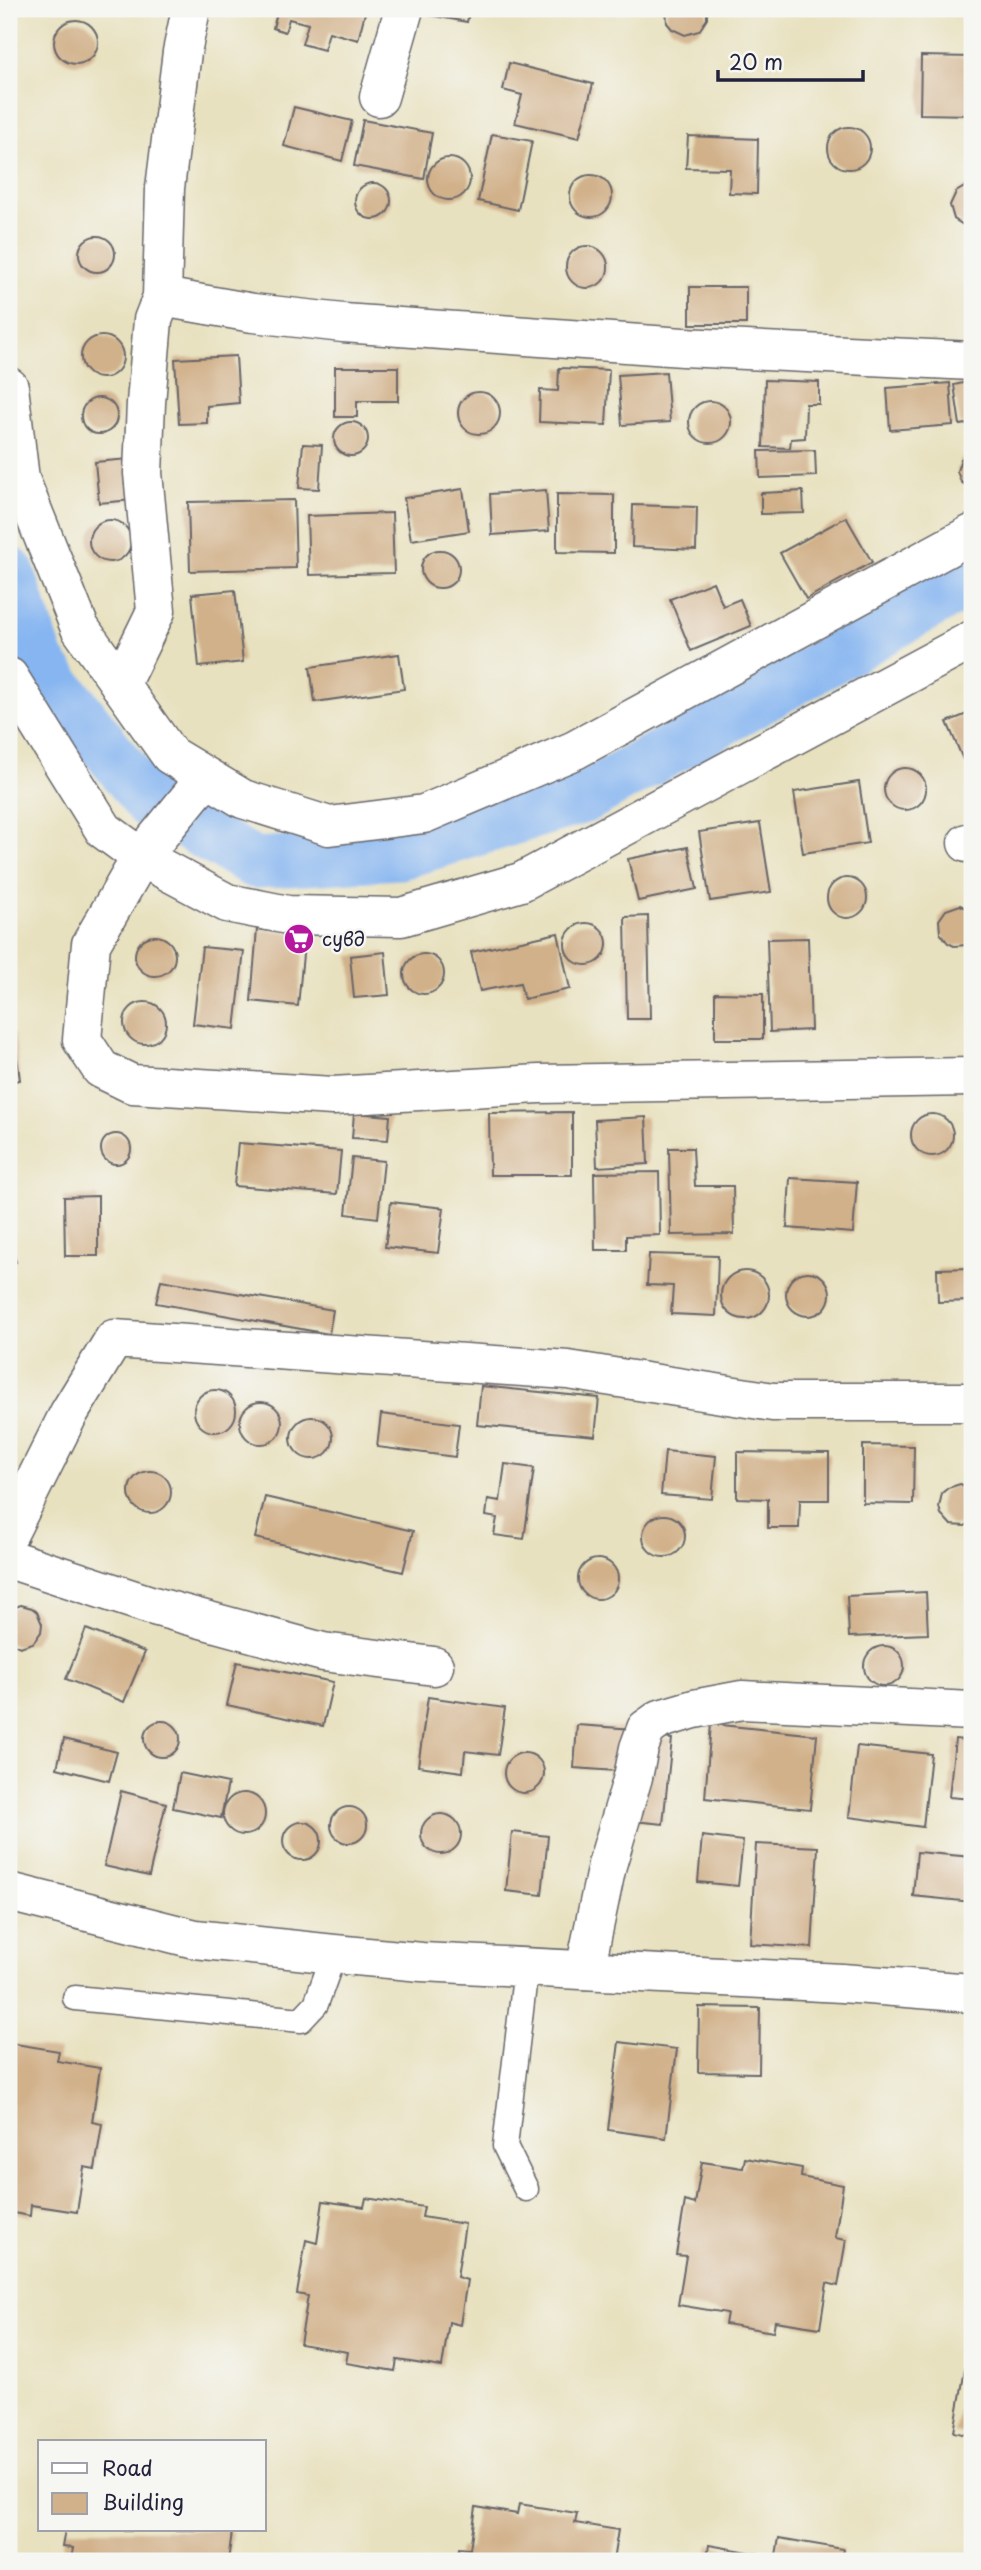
<svg xmlns="http://www.w3.org/2000/svg" width="981" height="2570" viewBox="0 0 981 2570" font-family="'Playpen Sans',sans-serif">
  <style>
    .lines { fill: none; stroke-linecap: round; stroke-linejoin: round }
    .canal { stroke: #86b5f1; stroke-width: 51 }
    .building { fill: #d1b18a }
    .lane-casing { stroke: #676569; stroke-width: 27 }
    .street-casing { stroke: #676569; stroke-width: 41 }
    .lane { stroke: #fff; stroke-width: 24 }
    .street { stroke: #fff; stroke-width: 38 }
    .labels { text-anchor: middle; stroke-width: 5; stroke-linejoin: round; paint-order: stroke }
    .poi-label { font-size: 19px; fill: #22223b; stroke: #f6f6f2; text-anchor: start }
  </style>
  <rect width="100%" height="100%" fill="#f6f6f2"/>
  <filter id="ink" filterUnits="userSpaceOnUse"><feTurbulence type="fractalNoise" baseFrequency=".0143" numOctaves="2"/><feDisplacementMap in="SourceGraphic" scale="14" xChannelSelector="R" yChannelSelector="G"/><feConvolveMatrix kernelMatrix="1 2 1 2 8 2 1 2 1" color-interpolation-filters="sRGB"/></filter>
  <filter id="wash" filterUnits="userSpaceOnUse"><feTurbulence type="fractalNoise" baseFrequency=".00686" numOctaves="4" result="noise"/><feDisplacementMap in="SourceGraphic" scale="28" xChannelSelector="R" yChannelSelector="G"/><feGaussianBlur stdDeviation="1.57" result="paint"/><feColorMatrix in="noise" values="0 0 0 0 0 0 0 0 0 0 0 0 0 0 0 0 0 1.4 0 .05"/><feComposite in="paint" operator="in"/></filter>
  <g filter="url(#wash)">
    <rect width="100%" height="100%" fill="#e8e1bf"/>
    <g class="lines">
      <polyline class="canal" points="9,572 40,663 149,803 255,863 400,854 584,798 972,580"/>
    </g>
    <g id="blocks">
      <g class="building">
        <polygon points="265,9 366,9 358,40 329,32 324,50 302,44 308,24 289,19 285,32 273,28 277,13"/>
        <polygon points="430,9 470,9 467,22 429,15"/>
        <polygon points="666,9 707,9 707,19 699,31 685,35 672,29 667,23"/>
        <circle cx="76" cy="42" r="22"/>
        <polygon points="921,56 972,57 972,115 920,114"/>
        <polygon points="509,63 593,84 579,138 515,123 522,95 503,90"/>
        <polygon points="294,107 352,121 342,161 284,146"/>
        <polygon points="363,120 432,133 424,179 354,166"/>
        <circle cx="849" cy="148" r="21"/>
        <polygon points="492,134 532,141 518,210 478,201"/>
        <polygon points="688,136 758,139 757,194 729,193 730,169 686,168"/>
        <circle cx="449" cy="179" r="21"/>
        <circle cx="591" cy="196" r="21"/>
        <circle cx="373" cy="201" r="18"/>
        <polygon points="968,185 972,186 972,227 965,226 954,219 950,205 956,192"/>
        <circle cx="97" cy="254" r="18"/>
        <circle cx="587" cy="267" r="21"/>
        <rect x="690" y="287" width="56" height="37"/>
        <circle cx="102" cy="357" r="21"/>
        <polygon points="236,356 239,403 207,406 207,423 179,424 175,359"/>
        <polygon points="335,367 398,367 398,401 357,401 357,417 335,417"/>
        <polygon points="559,368 609,370 606,425 539,422 540,390 558,391"/>
        <polygon points="666,372 670,422 622,425 618,375"/>
        <polygon points="765,380 819,382 819,404 806,404 805,438 791,439 790,448 763,447"/>
        <polygon points="972,381 972,423 960,425 954,385"/>
        <polygon points="950,383 953,425 890,430 887,388"/>
        <circle cx="479" cy="413" r="21"/>
        <circle cx="99" cy="416" r="18"/>
        <circle cx="710" cy="422" r="21"/>
        <circle cx="351" cy="439" r="17"/>
        <polygon points="303,444 322,445 319,489 299,488"/>
        <polygon points="815,450 816,476 760,478 759,451"/>
        <polygon points="972,453 972,489 961,482 957,471 961,459"/>
        <polygon points="129,459 133,500 99,503 95,462"/>
        <polygon points="463,489 469,531 411,540 404,498"/>
        <polygon points="546,490 549,531 492,535 490,494"/>
        <polygon points="803,491 804,513 761,514 761,493"/>
        <polygon points="557,494 614,495 614,553 557,552"/>
        <polygon points="294,500 296,568 190,571 188,502"/>
        <polygon points="633,505 697,507 696,550 632,547"/>
        <polygon points="392,513 394,573 309,575 307,516"/>
        <polygon points="846,517 872,562 806,599 780,553"/>
        <circle cx="110" cy="541" r="21"/>
        <circle cx="440" cy="569" r="19"/>
        <polygon points="713,582 723,606 740,599 751,626 691,651 670,599"/>
        <polygon points="235,590 243,662 199,667 192,594"/>
        <polygon points="399,654 404,689 315,702 310,667"/>
        <polygon points="972,712 972,761 965,764 947,722"/>
        <circle cx="905" cy="789" r="21"/>
        <polygon points="859,782 868,843 803,853 794,792"/>
        <polygon points="760,823 771,892 710,901 699,832"/>
        <polygon points="688,847 697,889 638,901 628,859"/>
        <circle cx="847" cy="898" r="20"/>
        <polygon points="960,905 972,911 972,941 967,945 954,946 948,943 940,933 939,920 946,910"/>
        <polygon points="648,916 650,1019 627,1019 625,917"/>
        <circle cx="586" cy="944" r="21"/>
        <polygon points="257,929 305,934 298,1006 251,1001"/>
        <polygon points="558,933 570,989 524,999 520,983 480,991 471,952"/>
        <circle cx="155" cy="956" r="20"/>
        <polygon points="808,938 811,1030 770,1032 767,939"/>
        <polygon points="202,947 244,951 235,1029 193,1024"/>
        <polygon points="385,952 389,995 354,998 350,956"/>
        <circle cx="424" cy="974" r="20"/>
        <polygon points="715,993 763,994 763,1039 715,1039"/>
        <circle cx="145" cy="1023" r="21"/>
        <polygon points="14,1034 20,1080 9,1082 9,1035"/>
        <polygon points="572,1112 572,1175 490,1175 489,1113"/>
        <polygon points="354,1113 390,1116 388,1140 352,1138"/>
        <circle cx="932" cy="1135" r="21"/>
        <polygon points="646,1117 648,1164 597,1167 595,1120"/>
        <circle cx="116" cy="1149" r="15"/>
        <polygon points="238,1143 341,1151 337,1194 234,1186"/>
        <polygon points="669,1148 693,1148 695,1186 733,1186 734,1234 671,1235"/>
        <polygon points="352,1158 384,1161 378,1218 346,1214"/>
        <polygon points="659,1172 660,1235 626,1236 626,1250 595,1250 594,1173"/>
        <polygon points="790,1178 857,1182 853,1233 787,1228"/>
        <polygon points="98,1196 98,1256 65,1256 64,1197"/>
        <polygon points="391,1202 444,1208 438,1253 385,1247"/>
        <polygon points="9,1237 16,1262 9,1264"/>
        <polygon points="649,1254 718,1256 716,1316 671,1314 673,1286 647,1285"/>
        <polygon points="972,1268 972,1301 938,1302 937,1269"/>
        <circle cx="745" cy="1295" r="24"/>
        <circle cx="808" cy="1294" r="22"/>
        <polygon points="161,1280 333,1310 329,1334 156,1303"/>
        <polygon points="481,1386 599,1398 595,1436 477,1425"/>
        <circle cx="215" cy="1411" r="21"/>
        <circle cx="261" cy="1423" r="21"/>
        <polygon points="381,1414 459,1424 455,1457 377,1447"/>
        <circle cx="312" cy="1438" r="21"/>
        <polygon points="863,1445 914,1446 913,1504 863,1503"/>
        <polygon points="665,1451 716,1456 712,1499 661,1495"/>
        <polygon points="737,1452 829,1453 829,1500 800,1500 799,1528 768,1528 768,1499 737,1498"/>
        <polygon points="505,1464 534,1468 524,1539 494,1535 497,1518 486,1516 488,1499 500,1501"/>
        <circle cx="150" cy="1492" r="21"/>
        <polygon points="960,1484 972,1488 972,1522 965,1526 951,1525 941,1514 939,1507 942,1493 948,1488"/>
        <polygon points="265,1497 413,1531 403,1572 255,1538"/>
        <circle cx="664" cy="1536" r="21"/>
        <circle cx="598" cy="1579" r="20"/>
        <polygon points="926,1592 928,1634 849,1637 847,1596"/>
        <polygon points="21,1605 32,1608 37,1612 42,1624 41,1632 33,1643 20,1647 9,1642 9,1609"/>
        <polygon points="86,1629 145,1652 124,1702 66,1679"/>
        <circle cx="884" cy="1666" r="20"/>
        <polygon points="237,1662 333,1682 323,1726 227,1705"/>
        <polygon points="428,1697 505,1708 498,1755 465,1751 463,1772 418,1766"/>
        <circle cx="162" cy="1739" r="18"/>
        <polygon points="711,1724 817,1735 810,1809 705,1798"/>
        <polygon points="577,1725 634,1729 631,1772 574,1768"/>
        <polygon points="644,1736 672,1739 663,1824 634,1821"/>
        <polygon points="64,1739 117,1752 109,1781 57,1768"/>
        <polygon points="955,1739 972,1741 972,1799 949,1797"/>
        <polygon points="857,1746 931,1754 923,1827 849,1817"/>
        <circle cx="524" cy="1773" r="20"/>
        <polygon points="180,1773 228,1783 221,1818 173,1808"/>
        <polygon points="121,1791 166,1803 149,1876 104,1866"/>
        <circle cx="244" cy="1814" r="21"/>
        <circle cx="349" cy="1825" r="18"/>
        <circle cx="441" cy="1834" r="20"/>
        <circle cx="302" cy="1841" r="19"/>
        <polygon points="512,1832 548,1836 542,1895 506,1891"/>
        <polygon points="702,1836 743,1841 738,1886 698,1882"/>
        <polygon points="756,1844 818,1847 812,1948 750,1944"/>
        <polygon points="917,1852 972,1857 972,1902 913,1896"/>
        <polygon points="699,2007 760,2008 759,2073 698,2072"/>
        <polygon points="619,2042 677,2049 666,2138 608,2130"/>
        <polygon points="9,2043 59,2051 57,2061 100,2068 92,2122 102,2124 95,2169 84,2167 77,2212 31,2205 30,2216 9,2212"/>
        <polygon points="745,2158 802,2168 801,2177 843,2185 835,2238 846,2240 838,2286 827,2283 820,2328 775,2321 773,2332 725,2324 727,2313 678,2305 686,2256 676,2255 685,2201 695,2204 702,2162 743,2168"/>
        <polygon points="366,2198 424,2207 422,2217 465,2224 457,2277 467,2280 460,2325 449,2322 442,2367 397,2360 395,2371 346,2363 348,2352 300,2344 308,2296 297,2294 306,2240 317,2243 323,2201 364,2207"/>
        <polygon points="971,2335 972,2336 972,2436 954,2432"/>
        <polygon points="519,2504 577,2513 575,2523 618,2530 613,2561 457,2561 459,2548 470,2549 476,2507 517,2514"/>
        <polygon points="65,2530 222,2530 232,2532 228,2561 71,2561 73,2548 62,2547"/>
        <polygon points="779,2538 843,2549 841,2561 775,2561"/>
        <polygon points="709,2545 760,2554 759,2561 706,2561"/>
      </g>
    </g>
  </g>
  <g filter="url(#ink)">
    <use href="#blocks" fill-opacity="0" stroke="#676569" stroke-width="2"/>
    <g class="lines">
      <g class="lane-casing">
        <g id="lane">
          <polyline points="75,1998 301,2020 316,2004 334,1954"/>
          <polyline points="526,2189 505,2146 526,1968"/>
        </g>
      </g>
      <g class="street-casing">
        <g id="street">
          <polyline points="379,97 404,9"/>
          <polyline points="162,297 253,313 343,323 683,347 972,361"/>
          <polyline points="9,387 20,479 80,628 170,755 243,799 329,826 424,814 575,750 972,534"/>
          <polyline points="9,677 104,830 141,857 227,903 288,915 401,917 521,882 972,640"/>
          <polyline points="120,685 156,611 143,473 146,403 153,320 162,297 165,188 182,52 191,9"/>
          <polyline points="208,779 195,791 141,857 91,944 82,1040 101,1069 132,1084 333,1096 539,1084 972,1077"/>
          <polyline points="967,843 972,843"/>
          <polyline points="9,1533 69,1413 114,1339 568,1370 773,1402 972,1402"/>
          <polyline points="9,1559 150,1605 323,1652 434,1666"/>
          <polyline points="9,1892 195,1939 334,1954 422,1962 842,1983 972,1993"/>
          <polyline points="585,1970 607,1865 633,1777 639,1748 646,1729 660,1719 694,1709 742,1700 972,1711"/>
        </g>
      </g>
      <use href="#lane" class="lane"/>
      <use href="#street" class="street"/>
    </g>
  </g>
  <defs>
    <g id="supermarket-disc" transform="scale(1.575)"><circle r="9.5" fill="#b5179e" stroke="#f6f6f2"/><path d="M-6-5.5h2.5l.6 2H6L4.5 2H-2.5L-4.4-4H-6ZM-1.5 3.2a1.3 1.3 0 1 0 .1 0ZM3 3.2a1.3 1.3 0 1 0 .1 0Z" fill="#fff"/></g>
  </defs>
  <g fill-rule="evenodd">
    <use href="#supermarket-disc" x="299" y="939"/>
  </g>
  <g class="labels">
    <g class="poi-label">
      <text x="322" y="946">сувд</text>
    </g>
  </g>
  <rect width="981" height="2570" fill="none" stroke="#f6f6f2" stroke-width="35"/>
  <rect x="38" y="2440" width="228" height="91" fill="#f6f6f2" stroke="#a1a1a9" stroke-width="2"/>
  <rect x="52" y="2463" width="35" height="10" fill="#ffffff" stroke="#a1a1a9" stroke-width="2"/>
  <text x="102" y="2476" font-size="21" fill="#22223b">Road</text>
  <rect x="52" y="2493" width="35" height="21" fill="#d1b18a" stroke="#a1a1a9" stroke-width="2"/>
  <text x="102" y="2510" font-size="21" fill="#22223b">Building</text>
  <path d="M718 70v10h145v-10" fill="none" stroke="#22223b" stroke-width="3.5"/>
  <text x="729" y="70" font-size="21" fill="#22223b" stroke="#f6f6f2" stroke-width="5" paint-order="stroke">20 m</text>
</svg>
